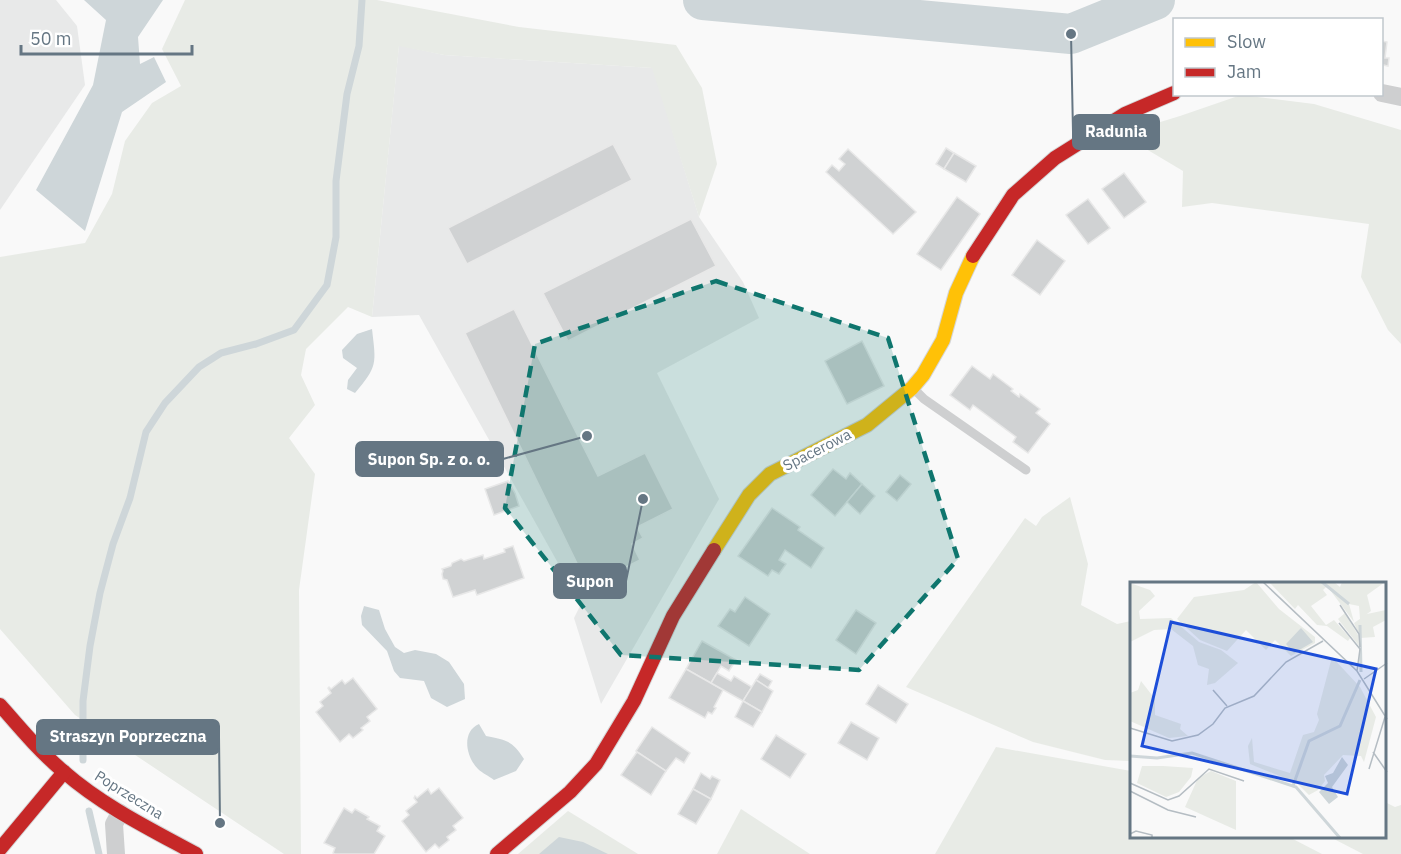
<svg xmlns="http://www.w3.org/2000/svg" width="1401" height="854" viewBox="0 0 1401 854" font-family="'IBM Plex Sans',sans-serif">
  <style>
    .built { fill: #e8e9e9 }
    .green { fill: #e8ebe6 }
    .water { fill: #ced6d9 }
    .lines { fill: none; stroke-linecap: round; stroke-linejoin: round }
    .stream { stroke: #ced6d9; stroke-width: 7 }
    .river { stroke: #ced6d9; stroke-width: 40 }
    .building { fill: #d0d2d3; stroke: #e8e8e8; stroke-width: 1.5 }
    .slow-casing { stroke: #d5d6d7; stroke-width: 16 }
    .jam-casing { stroke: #d5d6d7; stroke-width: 16 }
    .lane { stroke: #cecfd0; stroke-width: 9 }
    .street { stroke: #cecfd0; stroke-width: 18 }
    .slow { stroke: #ffc107; stroke-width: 14 }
    .jam { stroke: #c62828; stroke-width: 14 }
    .marked { fill: #0f766e; fill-opacity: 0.2; stroke: #0f766e; stroke-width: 4.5; stroke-dasharray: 12 8; stroke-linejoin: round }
    .labels { text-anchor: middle; stroke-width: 6; stroke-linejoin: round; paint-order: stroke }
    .street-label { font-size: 15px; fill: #657683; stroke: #fff }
    .inset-river { fill: none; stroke: #ced6d9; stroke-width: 3 }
    .inset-road { fill: none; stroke: #b5bdc3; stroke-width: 1.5 }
    .view { fill: #1d4ed8; fill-opacity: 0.15; stroke: #1d4ed8; stroke-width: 3 }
    .inset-edge { fill: none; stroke: #657683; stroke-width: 3 }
    .leader { fill: none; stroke: #657683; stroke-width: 2 }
    .callout-dot { fill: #657683; stroke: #fff; stroke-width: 2 }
    .callout { fill: #657683; stroke: #657683; stroke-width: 2 }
    .callout-label { font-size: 16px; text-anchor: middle; font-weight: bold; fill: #fff }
  </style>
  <rect width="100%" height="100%" fill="#f9f9f9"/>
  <g class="built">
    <polygon points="0,0 56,0 77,26 85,85 0,210"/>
    <polygon points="399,45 444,55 653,68 699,217 743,282 759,318 657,373 719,499 601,704 574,618 581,604 419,315 372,317"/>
  </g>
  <g class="green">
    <polygon points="185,0 377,0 519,27 676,45 702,88 717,164 699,217 652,68 444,55 399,46 372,317 348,307 306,349 301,375 315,405 289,438 315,474 299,590 301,854 284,854 75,715 0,629 0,257 85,243 112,194 125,141 152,103 181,86 162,49"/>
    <polygon points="1241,95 1314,104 1401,130 1401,344 1388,330 1361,277 1369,224 1212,203 1182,207 1183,171 1121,134 1180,116"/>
    <polygon points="1070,497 1088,564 1081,605 1117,624 1131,621 1131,761 1105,760 1033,742 906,687 1025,518 1036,526 1042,517"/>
    <polygon points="996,747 1131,771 1131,838 1291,838 1322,854 935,854"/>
    <polygon points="1385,802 1395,807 1401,805 1401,854 1363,854 1332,838 1384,838"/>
    <polygon points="741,809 810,854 717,854"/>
    <polygon points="568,811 638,854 518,854"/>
  </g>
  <g class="water">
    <polygon points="84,0 163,0 138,37 140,64 154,57 166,82 122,112 85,231 36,190 93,85 106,20"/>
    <path d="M 372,329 C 376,364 378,366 355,393 L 347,389 L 348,380 L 357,368 L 343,358 L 342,350 L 357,334 Z"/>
    <polygon points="364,606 379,610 385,629 395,647 404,653 415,650 436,654 449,662 464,684 465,699 447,707 431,698 424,681 400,678 394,671 387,651 362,625 361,616"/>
    <path d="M 479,724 L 486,736 C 506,740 512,740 524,759 L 516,771 L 494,780 C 489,776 482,773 478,769 C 466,757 461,732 479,724 Z"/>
    <polygon points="559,837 583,842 608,854 539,854"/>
  </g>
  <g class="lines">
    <g class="stream">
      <polyline points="83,760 83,701 90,646 100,593 113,544 130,498 146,432 165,403 199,367 221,353 256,344 294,330 327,285 336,237 336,181 347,94 359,46 362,0"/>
      <polyline points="89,811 99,854"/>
    </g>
    <polyline class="river" points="703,0 1071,34 1155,0"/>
  </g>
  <g class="building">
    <polygon points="1382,41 1387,42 1385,58 1389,58 1388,66 1383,65 1382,76"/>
    <polygon points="613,144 632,180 467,264 448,228"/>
    <polygon points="946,148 954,153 944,169 936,164"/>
    <polygon points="848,149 916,212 893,234 826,172 832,165 839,171 845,164 839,159"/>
    <polygon points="954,153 976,166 966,182 944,169"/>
    <polygon points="1124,173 1146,202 1124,218 1102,189"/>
    <polygon points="957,197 980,214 941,270 917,254"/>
    <polygon points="1088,199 1110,228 1088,244 1066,215"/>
    <polygon points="691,219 716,266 568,341 543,293"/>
    <polygon points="1037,240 1065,261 1040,295 1012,275"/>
    <polygon points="514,309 598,476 645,453 673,509 637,527 643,538 632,544 640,560 588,586 465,333"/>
    <polygon points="862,341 884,386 847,404 825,361"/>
    <polygon points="972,366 990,379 993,374 1013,389 1011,391 1019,397 1020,394 1040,409 1036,413 1050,424 1028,453 1013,442 1016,437 973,405 970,410 950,395"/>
    <polygon points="833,469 846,479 850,473 862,484 835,516 811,495"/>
    <polygon points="900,475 911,484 897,501 886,492"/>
    <polygon points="508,481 515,493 519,506 494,515 485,489"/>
    <polygon points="862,484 875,496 860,514 847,502"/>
    <polygon points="772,508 800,527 798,530 824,548 811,568 785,550 779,560 786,564 779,574 772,570 768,576 738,556"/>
    <polygon points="513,546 524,578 477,595 475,590 453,597 447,580 443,579 442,574 443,571 442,569 451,566 452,563 461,559 464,561 483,555 484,559 505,552 504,549"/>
    <polygon points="745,597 770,614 749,646 718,626 730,609 735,612"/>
    <polygon points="856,610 876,623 856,654 836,640"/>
    <polygon points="702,641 736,660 729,671 721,666 711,683 686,669"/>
    <polygon points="686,669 723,690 714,707 716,708 712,714 708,712 705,718 669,698"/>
    <polygon points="717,673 731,681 734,676 752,687 743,701 711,683"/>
    <polygon points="760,674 772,681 768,688 756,680"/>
    <polygon points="353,678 377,709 367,717 370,721 361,728 363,730 353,738 349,734 340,742 316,712 323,706 320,702 331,693 328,688 329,687 331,689 342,680 345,684"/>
    <polygon points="756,680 773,691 762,712 743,701"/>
    <polygon points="878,685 908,704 896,723 866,704"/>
    <polygon points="743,701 762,712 753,727 735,717"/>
    <polygon points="851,722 879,738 867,760 838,743"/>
    <polygon points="652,727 690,753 684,763 676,758 666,771 636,751"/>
    <polygon points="776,735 806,754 790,778 761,759"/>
    <polygon points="637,752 666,771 651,795 621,775"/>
    <polygon points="701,773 710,779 712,776 720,780 711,799 693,789"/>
    <polygon points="439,788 463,818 453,826 456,830 447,837 449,840 439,848 435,844 426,852 402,821 409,815 406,811 417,802 414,798 415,796 417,798 428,789 431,794"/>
    <polygon points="693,789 711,799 696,824 678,814"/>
    <polygon points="344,808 352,813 355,809 369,817 367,819 380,826 377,831 385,836 374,854 335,854 333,853 335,848 324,843"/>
  </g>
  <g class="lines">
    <g class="slow-casing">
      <polyline id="slow" points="714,550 749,495 770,474 867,425 912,388 923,375 943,340 956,293 973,256"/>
    </g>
    <g class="jam-casing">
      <g id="jam">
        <polyline points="973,256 1013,195 1055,158 1125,114 1174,93"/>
        <path d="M 0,705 C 20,728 40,752 64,772 C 103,806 150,829 196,854"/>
        <polyline points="0,849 64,772"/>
        <polyline points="497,854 570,792 596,764 634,701 673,616 714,550"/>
      </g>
    </g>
    <polyline class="lane" points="914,389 924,399 1026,470"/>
    <g class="street">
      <polyline points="1382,93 1401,97"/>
      <polyline points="116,854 114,824 120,813"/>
    </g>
    <use href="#slow" class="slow"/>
    <use href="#jam" class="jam"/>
  </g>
  <path class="marked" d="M 716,281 L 888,338 L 958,559 L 859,670 L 621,655 L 505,508 L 535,344 Z"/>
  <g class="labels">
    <g class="street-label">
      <text transform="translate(817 450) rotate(-27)" y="5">Spacerowa</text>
      <text transform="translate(129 795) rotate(32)" y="5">Poprzeczna</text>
    </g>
  </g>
  <g transform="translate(1130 582)">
    <rect width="256" height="256" fill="#f9f9f9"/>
    <path d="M 126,0 L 149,27 L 185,55 L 185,61 L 161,74 L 145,58 L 136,68 L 116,48 L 97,69 L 70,58 L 47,37 L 64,15 L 114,8 ZM 139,0 L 204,0 L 210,5 L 212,0 L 255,0 L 237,13 L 241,29 L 230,37 L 229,24 L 219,22 L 224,40 L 197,4 L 193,8 L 197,13 L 181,24 L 196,43 L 204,38 L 220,56 L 218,59 L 197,44 L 187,43 L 168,23 L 165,27 ZM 0,1 L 20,8 L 25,14 L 9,29 L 10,37 L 41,36 L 69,60 L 91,68 L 108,81 L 85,101 L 77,103 L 79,87 L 68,83 L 63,64 L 41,47 L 24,48 L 0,60 ZM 256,28 L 256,38 L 243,45 L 245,55 L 230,56 L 224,41 L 237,32 ZM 215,31 L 228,53 L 229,64 L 208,37 ZM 202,75 L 230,105 L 246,135 L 234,180 L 231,174 L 213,173 L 194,193 L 195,199 L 188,208 L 179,213 L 167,201 L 120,182 L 118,164 L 122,156 L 124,180 L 160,191 L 173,153 L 184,150 L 189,138 L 187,132 ZM 11,99 L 25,117 L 25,133 L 51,142 L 50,147 L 58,154 L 39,156 L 0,139 L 0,111 L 8,108 ZM 12,184 L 33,184 L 63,186 L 61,195 L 49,210 L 36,215 L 7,201 ZM 81,189 L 106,199 L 106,248 L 55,225 L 68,196 Z" fill="#e8ebe6"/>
    <path d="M 171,46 L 183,60 L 164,71 L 156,62 ZM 212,175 L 218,183 L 202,205 L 208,215 L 199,222 L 189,210 L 198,201 L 195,194 L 203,191 Z" fill="#ced6d9"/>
    <path class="inset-river" d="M 192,0 L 219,22M 230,43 L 231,90M 0,174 L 27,176 L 62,171 L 166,205 L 210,256M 163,204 L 179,159 L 210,144 L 230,98"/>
    <path class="inset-road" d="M 133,0 L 227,89 L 257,137M 210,23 L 229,52 L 230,65M 209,41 L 230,67 L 227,89M 234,97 L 257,81M 83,108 L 97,124M 0,146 L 42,159 L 68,153 L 83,142 L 95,126 L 124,114 L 156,80 L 193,59M 243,170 L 257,190M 239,187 L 255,135M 0,201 L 38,218 L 49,214 L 79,187 L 114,199M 0,209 L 38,228 L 66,235M 0,252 L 6,249 L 22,253 L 22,256"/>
    <path class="view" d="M 41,40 L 246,87 L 217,212 L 12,164 Z"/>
    <rect width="256" height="256" class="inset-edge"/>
  </g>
  <path class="leader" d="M1071 34L1073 132M587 436L503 459M643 499L626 581M220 823L219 737"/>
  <g class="callout-dot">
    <circle cx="1071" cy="34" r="6"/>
    <circle cx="587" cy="436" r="6"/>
    <circle cx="643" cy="499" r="6"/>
    <circle cx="220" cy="823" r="6"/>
  </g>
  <g class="callout">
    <rect x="1073" y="115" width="86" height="34" rx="6"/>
    <rect x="356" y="442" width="147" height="34" rx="6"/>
    <rect x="554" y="564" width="72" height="34" rx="6"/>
    <rect x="37" y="720" width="182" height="34" rx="6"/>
  </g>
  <g class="callout-label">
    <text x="1116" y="137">Radunia</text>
    <text x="429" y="465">Supon Sp. z o. o.</text>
    <text x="590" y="587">Supon</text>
    <text x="128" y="742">Straszyn Poprzeczna</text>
  </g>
  <rect x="1173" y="18" width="210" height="78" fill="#ffffff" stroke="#c1c8cd" stroke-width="1.5"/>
  <rect x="1185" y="38" width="30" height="9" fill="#ffc107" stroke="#c1c8cd" stroke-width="1.5"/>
  <text x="1227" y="48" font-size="18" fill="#657683">Slow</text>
  <rect x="1185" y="68" width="30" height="9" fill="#c62828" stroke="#c1c8cd" stroke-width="1.5"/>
  <text x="1227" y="78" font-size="18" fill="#657683">Jam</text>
  <path d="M21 45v9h171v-9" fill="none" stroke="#657683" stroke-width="3"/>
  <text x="30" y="45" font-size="18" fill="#657683" stroke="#ffffff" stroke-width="4.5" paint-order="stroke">50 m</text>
</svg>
